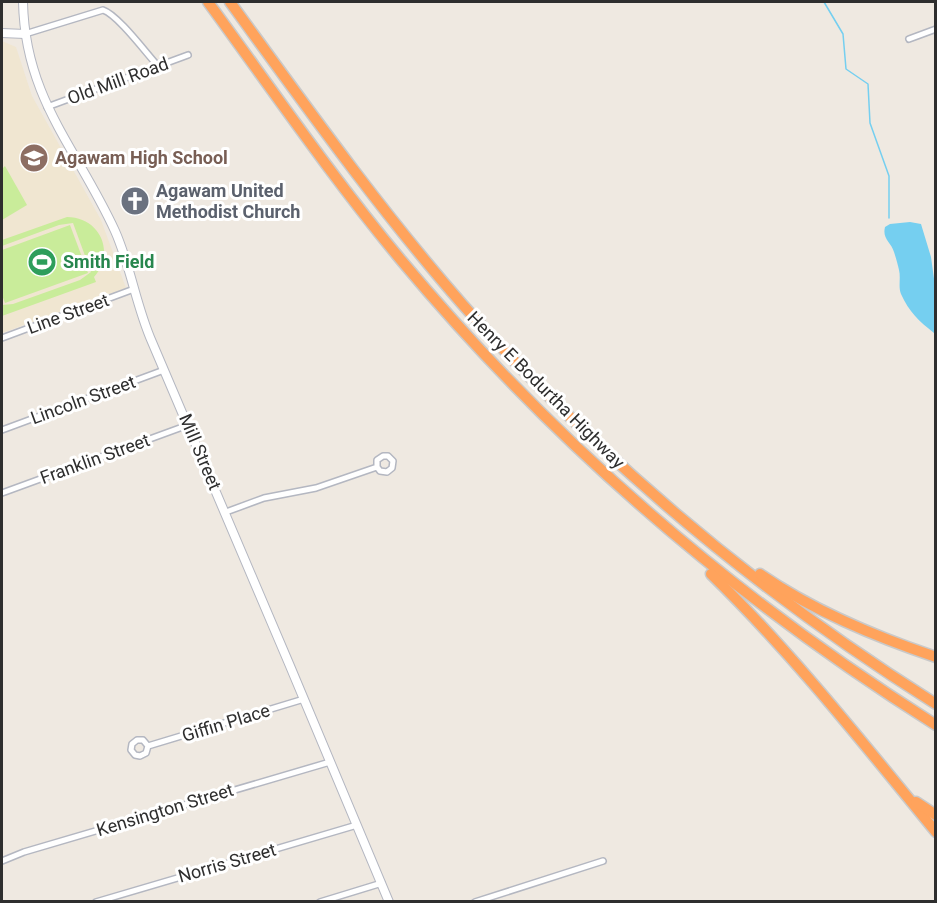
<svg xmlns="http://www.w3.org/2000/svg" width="937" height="903" viewBox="0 0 937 903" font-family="Roboto,sans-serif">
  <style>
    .education { fill: #f0e6d1 }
    .pitch { fill: #c9ec9a }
    .water { fill: #75cff0 }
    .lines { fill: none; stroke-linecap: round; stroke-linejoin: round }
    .stream { stroke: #75cff0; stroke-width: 1.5 }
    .street-casing { stroke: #b4b7c1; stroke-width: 8 }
    .secondary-casing { stroke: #b4b7c1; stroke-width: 10 }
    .highway-casing { stroke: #c9c9c9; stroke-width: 13 }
    .street { stroke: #fff; stroke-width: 5 }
    .secondary { stroke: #fff; stroke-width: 8 }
    .highway { stroke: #ffa35c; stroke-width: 10 }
    .labels { text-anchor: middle; stroke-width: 6; stroke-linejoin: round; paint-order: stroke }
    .street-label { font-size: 18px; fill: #2e2e2e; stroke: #fff }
    .education-label { font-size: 18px; font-weight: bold; fill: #785e54; stroke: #fff; text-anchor: start }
    .worship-label { font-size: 18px; font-weight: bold; fill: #5b616d; stroke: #fff; text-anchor: start }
    .leisure-label { font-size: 18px; font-weight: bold; fill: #27864d; stroke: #fff; text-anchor: start }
  </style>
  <rect width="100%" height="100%" fill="#efe9e1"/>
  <polygon class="education" points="2,41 16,47 32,96 101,220 126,288 2,333"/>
  <g class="pitch">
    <polygon points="5,166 27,205 2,220 2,169"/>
    <path d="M 67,217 C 100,217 116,253 94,277 L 96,282 L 2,316 L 2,305 L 13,304 L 80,280 L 91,272 L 73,223 L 59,225 L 2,246 L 2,240 Z"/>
    <polygon points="70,225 88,273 5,303 2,295 2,250"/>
  </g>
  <path class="water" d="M 910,222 L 921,224 L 931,257 L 935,286 L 934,333 C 919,321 909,312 901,294 C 898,287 901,278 899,270 C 898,265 896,258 894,252 C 891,242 882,239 885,227 L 890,224 Z"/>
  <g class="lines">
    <polyline class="stream" points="824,2 843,34 846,69 868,84 870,123 889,176 889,218"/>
    <g class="street-casing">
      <g id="street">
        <path d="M 25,34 L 103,10 C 118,15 146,53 158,66"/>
        <polyline points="909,39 936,29"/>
        <polyline points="47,107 188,55"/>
        <polyline points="2,338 134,289"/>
        <polyline points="2,430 164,370"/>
        <polyline points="2,493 188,425"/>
        <polyline points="226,512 264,498 316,488 377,467 380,471 387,472 392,468 393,461 388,456 383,456 377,460 377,467"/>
        <polyline points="148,746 146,753 140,756 135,755 131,750 132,744 137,740 143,740 148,746 304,699"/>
        <polyline points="2,861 24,852 330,762"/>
        <polyline points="96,902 357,825"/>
        <polyline points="320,902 382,883"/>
        <polyline points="475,902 603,861"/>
      </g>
    </g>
    <g class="secondary-casing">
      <g id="secondary">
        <path d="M 23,2 C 25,99 77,148 115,231 C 131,267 136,306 152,342 C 232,528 311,715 389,902"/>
        <polyline points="2,33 25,34"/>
      </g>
    </g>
    <g class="highway-casing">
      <g id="highway">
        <path d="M 208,2 C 271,88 332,177 401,260 C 553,442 734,598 936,725"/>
        <path d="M 230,2 C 305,105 379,209 463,305 C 600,460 761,594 936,704"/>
        <path d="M 711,574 C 793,654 863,743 936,832"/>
        <path d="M 760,574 C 814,611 874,636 936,657"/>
        <polyline points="916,802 936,815"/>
      </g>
    </g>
    <use href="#street" class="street"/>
    <use href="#secondary" class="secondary"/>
    <use href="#highway" class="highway"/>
  </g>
  <defs>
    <g id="school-disc" transform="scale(1.5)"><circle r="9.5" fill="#8d6e63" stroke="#fff"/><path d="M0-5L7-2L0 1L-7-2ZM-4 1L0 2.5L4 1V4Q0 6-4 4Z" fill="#fff"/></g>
    <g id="church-disc" transform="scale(1.5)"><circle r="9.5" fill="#6b7280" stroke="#fff"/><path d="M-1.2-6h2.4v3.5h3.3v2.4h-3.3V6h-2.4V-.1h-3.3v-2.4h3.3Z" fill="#fff"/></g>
    <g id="stadium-disc" transform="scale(1.5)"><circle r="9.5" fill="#2e9e5b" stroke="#fff"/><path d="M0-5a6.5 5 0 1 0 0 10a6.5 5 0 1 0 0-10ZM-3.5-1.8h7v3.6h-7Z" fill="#fff"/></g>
  </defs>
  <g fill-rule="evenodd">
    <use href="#school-disc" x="34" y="158"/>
    <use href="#church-disc" x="135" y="201"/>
    <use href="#stadium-disc" x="42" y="262"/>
  </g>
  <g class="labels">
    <g class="street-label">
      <text transform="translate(118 81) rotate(-20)" y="6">Old Mill Road</text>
      <text transform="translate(68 314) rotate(-20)" y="6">Line Street</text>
      <text transform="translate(546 390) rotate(45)" y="6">Henry E Bodurtha Highway</text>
      <text transform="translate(83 400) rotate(-20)" y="6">Lincoln Street</text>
      <text transform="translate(200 452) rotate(67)" y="6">Mill Street</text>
      <text transform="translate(95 459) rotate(-20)" y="6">Franklin Street</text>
      <text transform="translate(226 723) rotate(-17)" y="6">Giffin Place</text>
      <text transform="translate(165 810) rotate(-17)" y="6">Kensington Street</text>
      <text transform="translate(227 863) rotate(-16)" y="6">Norris Street</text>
    </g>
    <g class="education-label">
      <text x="55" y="164">Agawam High School</text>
    </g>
    <g class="worship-label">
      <text x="156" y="197">Agawam United<tspan x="156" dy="21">Methodist Church</tspan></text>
    </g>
    <g class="leisure-label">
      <text x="63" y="268">Smith Field</text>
    </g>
  </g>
  <rect width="937" height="903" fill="none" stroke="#2e2e2e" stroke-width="6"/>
</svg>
